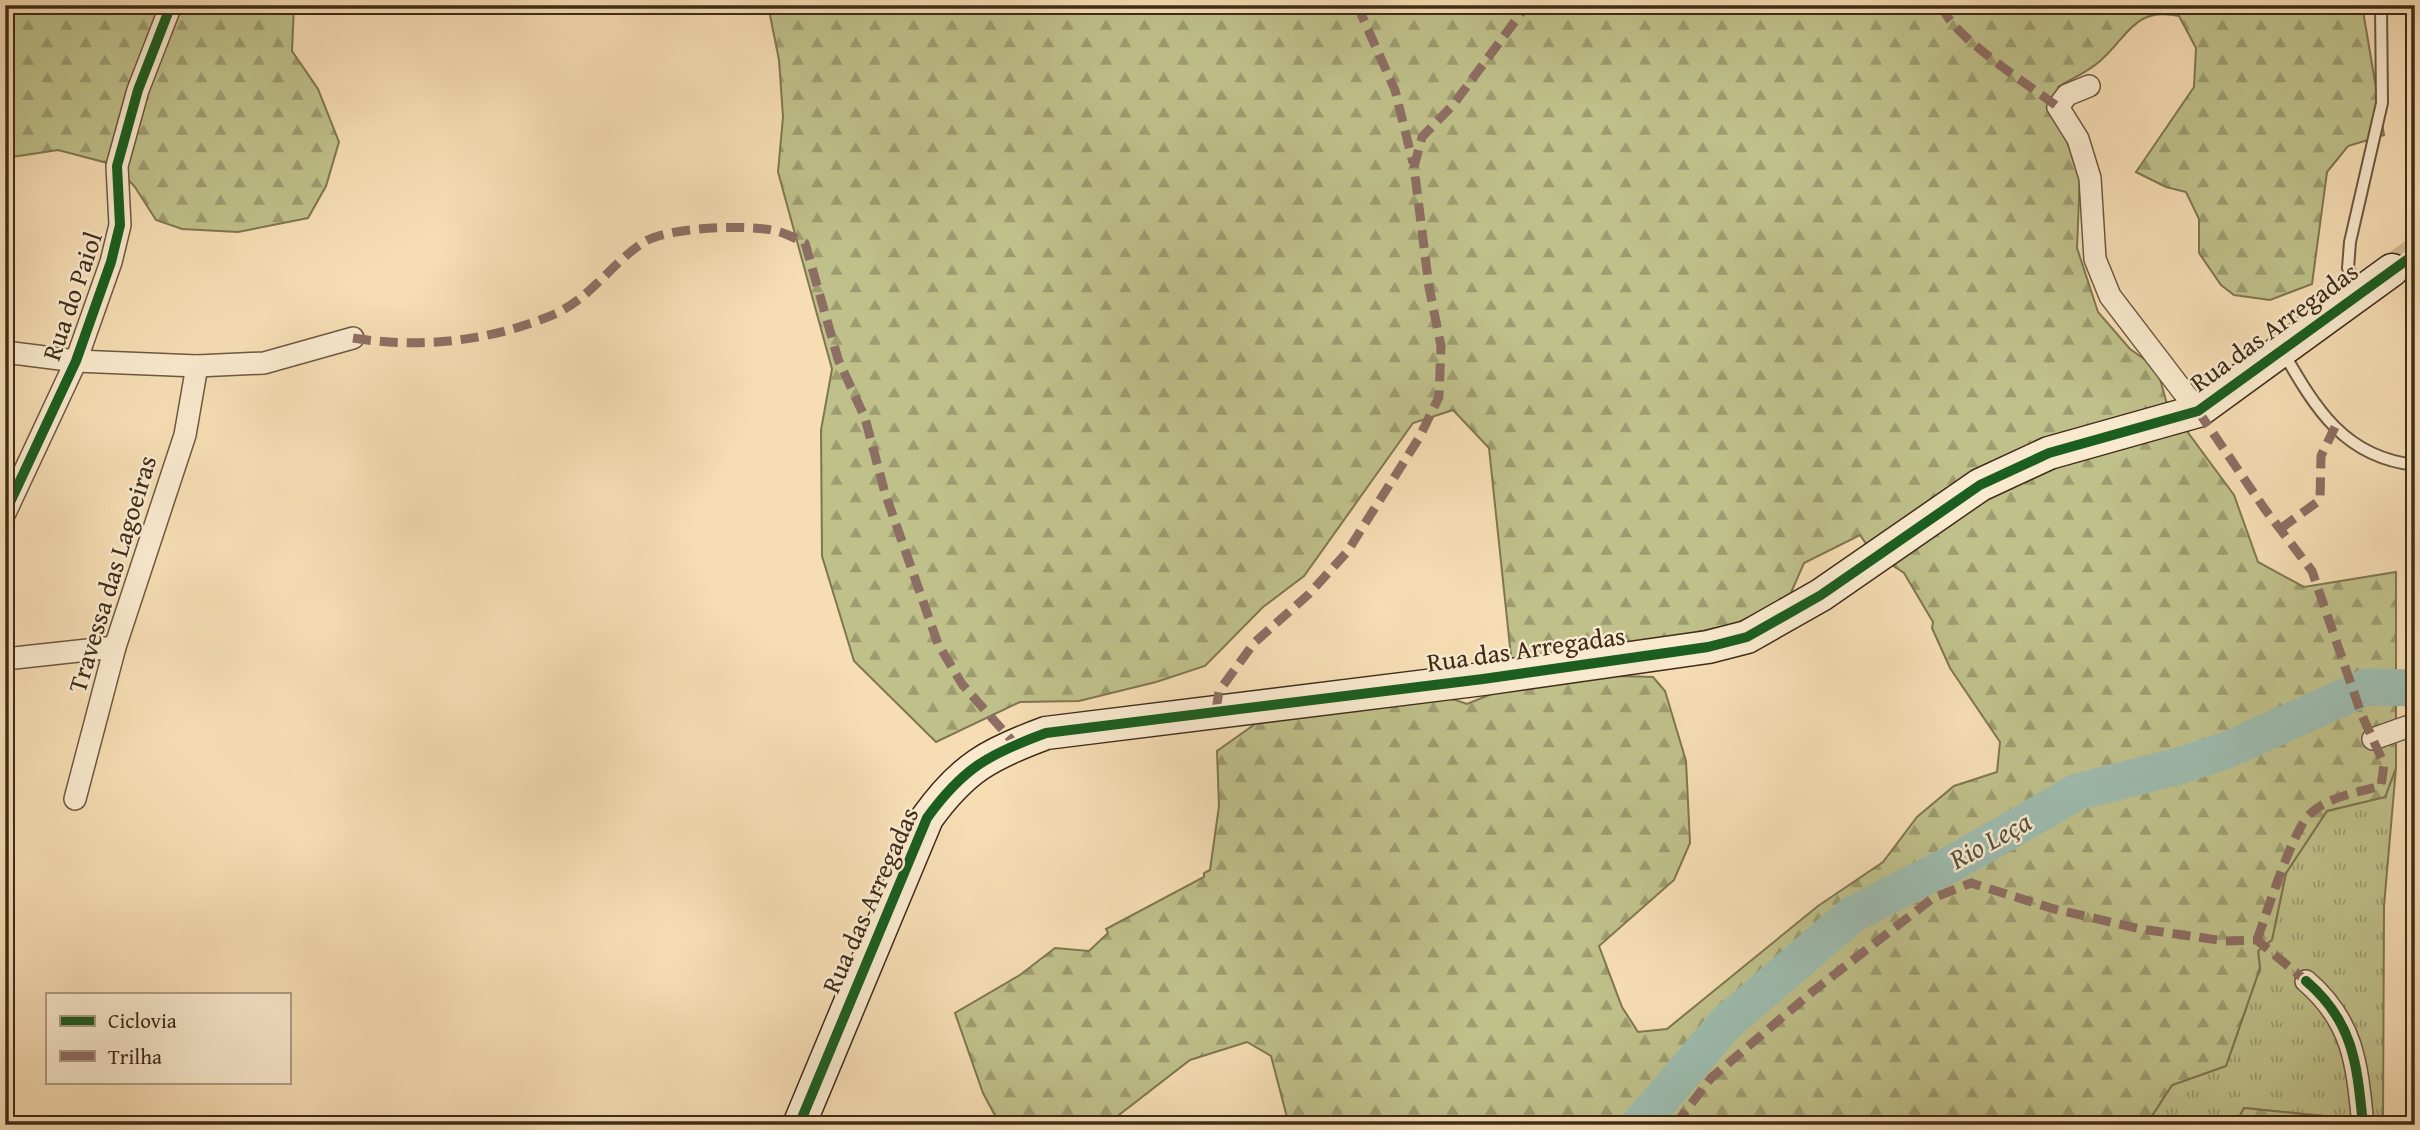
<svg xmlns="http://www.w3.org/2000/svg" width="2420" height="1130" viewBox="0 0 2420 1130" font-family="'Gentium Book Plus',serif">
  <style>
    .grass { fill: url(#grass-tufts); stroke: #7f7652; stroke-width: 2 }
    .forest { fill: url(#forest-firs); stroke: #7f7652; stroke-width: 2; fill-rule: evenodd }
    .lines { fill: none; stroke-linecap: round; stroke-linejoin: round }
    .river { stroke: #9dbbae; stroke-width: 37 }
    .secondary-tunnel { stroke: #d1ba94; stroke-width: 32; stroke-dasharray: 32 16; stroke-linecap: butt }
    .lane-casing { stroke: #6d5840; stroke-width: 14 }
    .street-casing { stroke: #6d5840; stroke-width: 24 }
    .secondary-casing { stroke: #3f2c1a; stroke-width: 35 }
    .lane { stroke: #f9e9ce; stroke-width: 10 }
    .street { stroke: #f9e9ce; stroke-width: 21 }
    .secondary { stroke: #f9e9ce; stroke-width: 32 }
    .quiet { stroke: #8d6e63; stroke-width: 9; stroke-dasharray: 18 9; stroke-linecap: butt }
    .cycleway-casing { stroke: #f9e9ce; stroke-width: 15 }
    .cycleway { stroke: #1b5e20; stroke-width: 10 }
    .labels { text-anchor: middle; stroke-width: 5; stroke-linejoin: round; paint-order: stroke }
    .street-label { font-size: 26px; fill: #3f2c1a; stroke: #f9e9ce }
    .water-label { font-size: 28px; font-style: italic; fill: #56503f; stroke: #f9e9ce }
  </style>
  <defs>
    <pattern id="grass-tufts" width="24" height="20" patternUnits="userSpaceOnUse" patternTransform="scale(1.75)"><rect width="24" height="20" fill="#bfc08a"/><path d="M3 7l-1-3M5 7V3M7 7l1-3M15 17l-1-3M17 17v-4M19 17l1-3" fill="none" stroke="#9d9c70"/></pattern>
    <pattern id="forest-firs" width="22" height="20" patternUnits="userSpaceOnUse" patternTransform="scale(1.75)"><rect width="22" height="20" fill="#bfc08a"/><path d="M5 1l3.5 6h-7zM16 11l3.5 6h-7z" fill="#9d9c70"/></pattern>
  </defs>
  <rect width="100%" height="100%" fill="#f6ddb3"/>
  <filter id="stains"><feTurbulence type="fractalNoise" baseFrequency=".00286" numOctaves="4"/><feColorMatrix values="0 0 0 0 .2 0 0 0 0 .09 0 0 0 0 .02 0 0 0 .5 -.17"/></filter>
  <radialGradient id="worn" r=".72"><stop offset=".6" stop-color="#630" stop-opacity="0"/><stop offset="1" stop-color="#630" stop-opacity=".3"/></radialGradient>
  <polygon class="grass" points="2396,768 2384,906 2383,1122 2244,1108 2235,1125 2146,1125 2172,1085 2226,1066 2260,968 2258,950 2272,939 2286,873 2327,811 2385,797"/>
  <g class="forest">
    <polygon points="5,5 294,5 292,51 318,89 339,142 326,186 308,218 238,232 182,229 156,220 135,187 115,165 58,150 5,158"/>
    <path d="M 768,5 L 2362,5 L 2384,135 L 2348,146 L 2327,172 L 2312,284 L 2270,300 L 2234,295 L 2221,285 L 2199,253 L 2199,219 L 2186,192 L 2166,187 L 2136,172 L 2194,87 L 2196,48 L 2179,16 C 2134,6 2128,37 2100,61 C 2088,72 2071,79 2058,87 L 2058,120 L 2080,174 L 2077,248 L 2098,312 L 2130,349 L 2157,368 L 2167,404 L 2234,495 L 2258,562 L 2304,587 L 2396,572 L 2396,768 L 2385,797 L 2327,811 L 2286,873 L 2272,940 L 2258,951 L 2260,968 L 2226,1066 L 2172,1085 L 2146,1125 L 1289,1125 L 1271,1056 L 1247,1042 L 1190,1060 L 1106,1125 L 1000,1125 L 983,1093 L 955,1013 L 1020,975 L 1055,948 L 1089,951 L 1108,933 L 1106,929 L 1204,877 L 1204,873 L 1210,870 L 1219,806 L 1217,751 L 1258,722 L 1432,692 L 1467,704 L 1514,685 L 1489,448 L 1453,410 L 1413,423 L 1304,576 L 1263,607 L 1205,666 L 1156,682 L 1079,701 L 1020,702 L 936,742 L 854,661 L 822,556 L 821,430 L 832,369 L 778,172 L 783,117 L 779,60 ZM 1860,535 L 1871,551 L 1904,573 L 1933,622 L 1932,628 L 1950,668 L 2000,742 L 1997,772 L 1954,786 L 1917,817 L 1883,862 L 1818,906 L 1667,1029 L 1638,1032 L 1622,1007 L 1599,946 L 1674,880 L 1690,843 L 1686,761 L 1665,691 L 1653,677 L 1621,676 L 1635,650 L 1669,638 L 1735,624 L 1762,611 L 1790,595 L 1804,563 Z"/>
    <polygon points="2244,1108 2383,1122 2383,1125 2235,1125"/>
  </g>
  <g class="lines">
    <polyline class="river" points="1639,1125 1726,1023 1853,914 1957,861 2077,792 2179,766 2227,750 2366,687 2415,688"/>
    <polyline class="secondary-tunnel" points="2392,270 2415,254"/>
    <g class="lane-casing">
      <g id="lane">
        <polyline points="2358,292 2348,268 2350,242 2382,103 2381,5"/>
        <path d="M 2283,352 C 2316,409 2344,457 2415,465"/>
      </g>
    </g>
    <g class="street-casing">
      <g id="street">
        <polyline points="2089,86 2067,95 2058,107 2078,139 2090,178 2095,259 2110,296 2198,411"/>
        <polyline points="5,352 76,361 197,366 264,363 353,338"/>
        <polyline points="5,513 76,361 111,262 120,225 117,166 138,90 171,5"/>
        <polyline points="5,659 115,647"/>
        <polyline points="2373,739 2415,724"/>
        <polyline points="75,799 115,647 185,435 197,366"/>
        <path d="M 2306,981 C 2354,1022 2357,1065 2363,1125"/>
      </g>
    </g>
    <g class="secondary-casing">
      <path id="secondary" d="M 799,1125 L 927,818 C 963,768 989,754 1046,733 L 1483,679 L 1708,647 L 1747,637 L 1821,595 L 1980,485 L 2049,453 L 2198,411 L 2392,270"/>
    </g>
    <use href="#lane" class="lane"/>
    <use href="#street" class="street"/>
    <use href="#secondary" class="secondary"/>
    <g class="quiet">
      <polyline points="1357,5 1395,90 1413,163"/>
      <path d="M 1942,5 C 1947,33 2032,87 2058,107"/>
      <path d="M 353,338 C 421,349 494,341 557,313 C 591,297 613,262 644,242 C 667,227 749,224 776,231 C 786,233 796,239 805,243 L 838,359 L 865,418 L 885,493 L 938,644 L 962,684 L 1015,744"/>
      <path d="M 2198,411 L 2264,508 L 2312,571 L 2361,713 L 2384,764 L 2381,786 C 2359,792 2327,797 2310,814 C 2293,829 2266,915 2257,940"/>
      <polyline points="2280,529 2320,500 2321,456 2335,427"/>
      <polyline points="1216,710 1219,691 1254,643 1309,594 1347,552 1419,438 1439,397 1441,346 1429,287 1414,167 1422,137 1453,105 1527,5"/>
      <polyline points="1675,1125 1711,1078 1812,992 1933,898 1971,883 2054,909 2141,929 2225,941 2257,940 2306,981"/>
    </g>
    <g class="cycleway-casing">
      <g id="cycleway">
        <polyline points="5,513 76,361 111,262 120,225 117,166 138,90 171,5"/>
        <path d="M 2306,981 C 2354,1022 2357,1065 2363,1125"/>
        <path d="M 799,1125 L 927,818 C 963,768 989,754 1046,733 L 1483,679 L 1708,647 L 1747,637 L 1821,595 L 1980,485 L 2049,453 L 2198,411 L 2415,254"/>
      </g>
    </g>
    <use href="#cycleway" class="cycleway"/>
  </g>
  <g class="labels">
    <g class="street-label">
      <text transform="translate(72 296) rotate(-71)" y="9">Rua do Paiol</text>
      <text transform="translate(2274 327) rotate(-36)" y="9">Rua das Arregadas</text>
      <text transform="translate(112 574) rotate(-73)" y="9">Travessa das Lagoeiras</text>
      <text transform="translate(1526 649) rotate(-8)" y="9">Rua das Arregadas</text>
      <text transform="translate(870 900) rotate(-66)" y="9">Rua das Arregadas</text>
    </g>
    <g class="water-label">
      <text transform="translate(1990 840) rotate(-29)" y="10">Rio Leça</text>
    </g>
  </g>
  <rect width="2420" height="1130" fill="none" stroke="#f6ddb3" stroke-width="28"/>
  <rect x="7" y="7" width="2406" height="1116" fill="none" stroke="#3f2c1a" stroke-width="3.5"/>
  <rect x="14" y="14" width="2392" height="1102" fill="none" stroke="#3f2c1a" stroke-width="2"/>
  <rect x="46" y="993" width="245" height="91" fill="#f9e9ce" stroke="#af9d86" stroke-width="2"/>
  <rect x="60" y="1016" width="35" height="10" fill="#1b5e20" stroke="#af9d86" stroke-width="2"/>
  <text x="108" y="1028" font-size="21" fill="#3f2c1a">Ciclovia</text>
  <rect x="60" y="1051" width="35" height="10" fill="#8d6e63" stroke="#af9d86" stroke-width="2"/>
  <text x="108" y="1064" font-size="21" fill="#3f2c1a">Trilha</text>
  <rect width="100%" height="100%" filter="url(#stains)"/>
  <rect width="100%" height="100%" fill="url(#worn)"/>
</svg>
